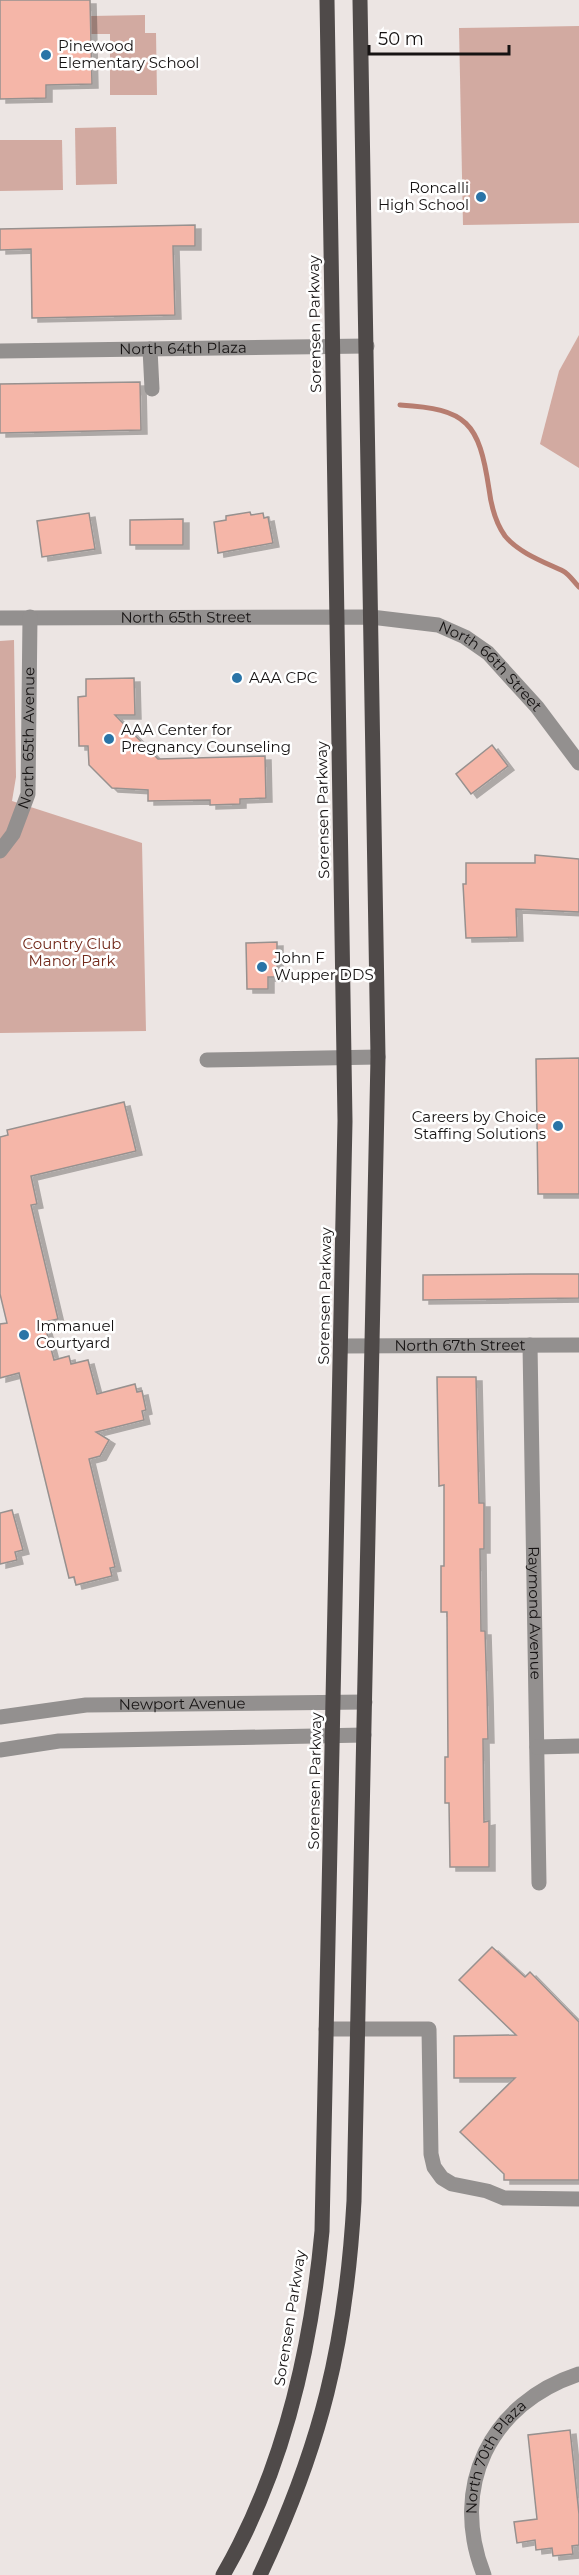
<svg xmlns="http://www.w3.org/2000/svg" width="579" height="2575" viewBox="0 0 579 2575" font-family="Montserrat,sans-serif">
  <style>
    .green { fill: #d2aaa1 }
    .lines { fill: none; stroke-linecap: round; stroke-linejoin: round }
    .stream { stroke: #b77d70; stroke-width: 5 }
    .building { fill: #f5b6a8; stroke: #97918f; stroke-width: 1.5; filter: url(#shadow) }
    .street { stroke: #93908f; stroke-width: 15 }
    .primary { stroke: #4f4a49; stroke-width: 15 }
    .poi-dot { fill: #2a74a7; stroke: #fff; stroke-width: 2 }
    .labels { text-anchor: middle; stroke-width: 5; stroke-linejoin: round; paint-order: stroke }
    .poi-label { font-size: 15px; fill: #161313; stroke: #fff; text-anchor: start }
    .street-label { font-size: 15px; fill: #161313; stroke: #fff }
    .park-label { font-size: 15px; fill: #71291a; stroke: #fff }
  </style>
  <defs>
    <filter id="shadow"><feDropShadow dx="6" dy="4" stdDeviation="0" flood-color="#0004"/></filter>
  </defs>
  <rect width="100%" height="100%" fill="#ece5e3"/>
  <g class="green">
    <polygon points="145,15 145,33 156,33 157,95 110,95 110,34 91,34 91,16"/>
    <polygon points="579,26 579,223 463,225 459,28"/>
    <polygon points="116,127 117,184 76,185 75,128"/>
    <polygon points="0,140 62,140 63,190 0,191"/>
    <polygon points="579,335 579,468 540,444 559,371"/>
    <polygon points="14,640 16,777 12,801 142,843 146,1031 0,1033 0,641"/>
  </g>
  <g class="lines">
    <path class="stream" d="M 400,405 C 467,409 479,422 489,489 C 491,505 495,522 505,536 C 519,553 544,562 563,571 C 569,574 574,582 579,587"/>
  </g>
  <g class="building">
    <polygon points="0,0 90,0 92,84 46,85 46,98 0,99"/>
    <polygon points="195,225 195,246 173,246 175,315 32,318 31,249 0,250 0,229"/>
    <polygon points="140,382 141,430 0,433 0,384"/>
    <polygon points="250,512 251,515 263,513 264,518 268,517 273,543 218,553 214,522 226,520 226,516"/>
    <polygon points="89,513 95,549 42,557 37,521"/>
    <polygon points="183,519 183,545 130,545 130,520"/>
    <polygon points="134,678 135,715 115,715 158,759 265,756 266,798 240,799 240,804 210,805 210,800 148,801 148,790 112,788 89,765 88,746 79,746 78,697 86,696 86,679"/>
    <polygon points="492,745 508,766 471,794 456,774"/>
    <polygon points="535,855 579,859 579,912 516,909 517,937 466,938 463,884 466,884 466,863 535,863"/>
    <polygon points="277,942 277,977 268,977 268,989 247,989 246,943"/>
    <polygon points="579,1058 579,1194 538,1194 536,1059"/>
    <polygon points="124,1102 136,1151 31,1176 37,1204 31,1205 58,1319 44,1322 54,1360 69,1356 71,1364 88,1360 97,1394 135,1384 137,1392 142,1391 146,1410 142,1411 144,1420 96,1432 109,1440 100,1456 89,1459 115,1567 110,1568 112,1576 76,1585 74,1577 69,1578 19,1373 0,1378 0,1324 7,1323 0,1294 0,1137 8,1135 7,1130"/>
    <polygon points="531,1274 579,1274 579,1298 423,1300 423,1275"/>
    <polygon points="437,1377 476,1377 479,1503 484,1503 484,1549 480,1549 481,1631 485,1631 487,1694 488,1739 483,1739 484,1822 489,1821 489,1867 450,1867 449,1803 445,1803 445,1757 448,1757 447,1612 441,1612 441,1566 444,1566 444,1485 439,1486"/>
    <polygon points="12,1510 23,1550 15,1552 17,1560 0,1564 0,1513"/>
    <polygon points="492,1947 525,1977 530,1972 579,2022 579,2180 504,2180 504,2174 460,2132 515,2078 454,2078 454,2036 516,2035 459,1980"/>
    <polygon points="570,2430 579,2514 579,2545 572,2546 573,2554 553,2556 552,2548 536,2550 535,2540 517,2543 514,2522 537,2519 528,2435"/>
  </g>
  <g class="lines">
    <g class="street">
      <polyline points="150,349 152,389"/>
      <path id="s1" d="M 0,351 L 367,346"/>
      <path id="s2" d="M 0,618 L 371,617 L 438,625 L 465,637 L 488,653 L 537,707 L 579,763"/>
      <path id="s3" d="M 0,851 L 13,834 L 28,794 L 30,617"/>
      <polyline points="207,1060 378,1057"/>
      <path id="s4" d="M 530,1345 L 539,1883"/>
      <path id="s5" d="M 342,1346 L 579,1345"/>
      <path id="s6" d="M 0,1717 L 86,1705 L 365,1702"/>
      <polyline points="537,1747 579,1746"/>
      <polyline points="0,1750 59,1741 364,1735"/>
      <polyline points="326,2029 429,2029 431,2154 434,2167 442,2178 452,2184 487,2191 504,2198 579,2199"/>
      <path id="s7" d="M 484,2575 C 449,2487 490,2403 579,2374"/>
    </g>
    <g class="primary">
      <path d="M 223,2575 C 284,2470 311,2350 322,2231 L 345,1121 L 327,0"/>
      <path d="M 260,2575 C 321,2446 346,2344 354,2201 L 378,1057 L 360,0"/>
    </g>
  </g>
  <g class="poi-dot">
    <circle cx="46" cy="55" r="6"/>
    <circle cx="481" cy="197" r="6"/>
    <circle cx="237" cy="678" r="6"/>
    <circle cx="109" cy="739" r="6"/>
    <circle cx="262" cy="967" r="6"/>
    <circle cx="558" cy="1126" r="6"/>
    <circle cx="24" cy="1335" r="6"/>
  </g>
  <g class="labels">
    <g class="poi-label">
      <text x="58" y="51">Pinewood<tspan x="58" dy="17">Elementary School</tspan></text>
      <text x="469" y="193" text-anchor="end">Roncalli<tspan x="469" dy="17">High School</tspan></text>
      <text x="249" y="683">AAA CPC</text>
      <text x="121" y="735">AAA Center for<tspan x="121" dy="17">Pregnancy Counseling</tspan></text>
      <text x="274" y="963">John F<tspan x="274" dy="17">Wupper DDS</tspan></text>
      <text x="546" y="1122" text-anchor="end">Careers by Choice<tspan x="546" dy="17">Staffing Solutions</tspan></text>
      <text x="36" y="1331">Immanuel<tspan x="36" dy="17">Courtyard</tspan></text>
    </g>
    <g class="street-label">
      <text transform="translate(315 324) rotate(-91)" y="5">Sorensen Parkway</text>
      <text dy="5" stroke="none"><textPath href="#s1" startOffset="183">North 64th Plaza</textPath></text>
      <text dy="5" stroke="none"><textPath href="#s2" startOffset="186">North 65th Street</textPath></text>
      <text dy="5" stroke="none"><textPath href="#s2" startOffset="506">North 66th Street</textPath></text>
      <text dy="5" stroke="none"><textPath href="#s3" startOffset="120">North 65th Avenue</textPath></text>
      <text transform="translate(323 810) rotate(-91)" y="5">Sorensen Parkway</text>
      <text transform="translate(325 1296) rotate(-89)" y="5">Sorensen Parkway</text>
      <text dy="5" stroke="none"><textPath href="#s5" startOffset="118">North 67th Street</textPath></text>
      <text dy="5" stroke="none"><textPath href="#s4" startOffset="268">Raymond Avenue</textPath></text>
      <text dy="5" stroke="none"><textPath href="#s6" startOffset="183">Newport Avenue</textPath></text>
      <text transform="translate(315 1781) rotate(-89)" y="5">Sorensen Parkway</text>
      <text transform="translate(290 2318) rotate(-81)" y="5">Sorensen Parkway</text>
      <text dy="5" stroke="none"><textPath href="#s7" startOffset="126">North 70th Plaza</textPath></text>
    </g>
    <g class="park-label">
      <text x="72" y="949">Country Club<tspan x="72" dy="17">Manor Park</tspan></text>
    </g>
  </g>
  <path d="M369 45v9h140v-9" fill="none" stroke="#161313" stroke-width="3"/>
  <text x="378" y="45" font-size="18" fill="#161313" stroke="#ffffff" stroke-width="4.5" paint-order="stroke">50 m</text>
</svg>
